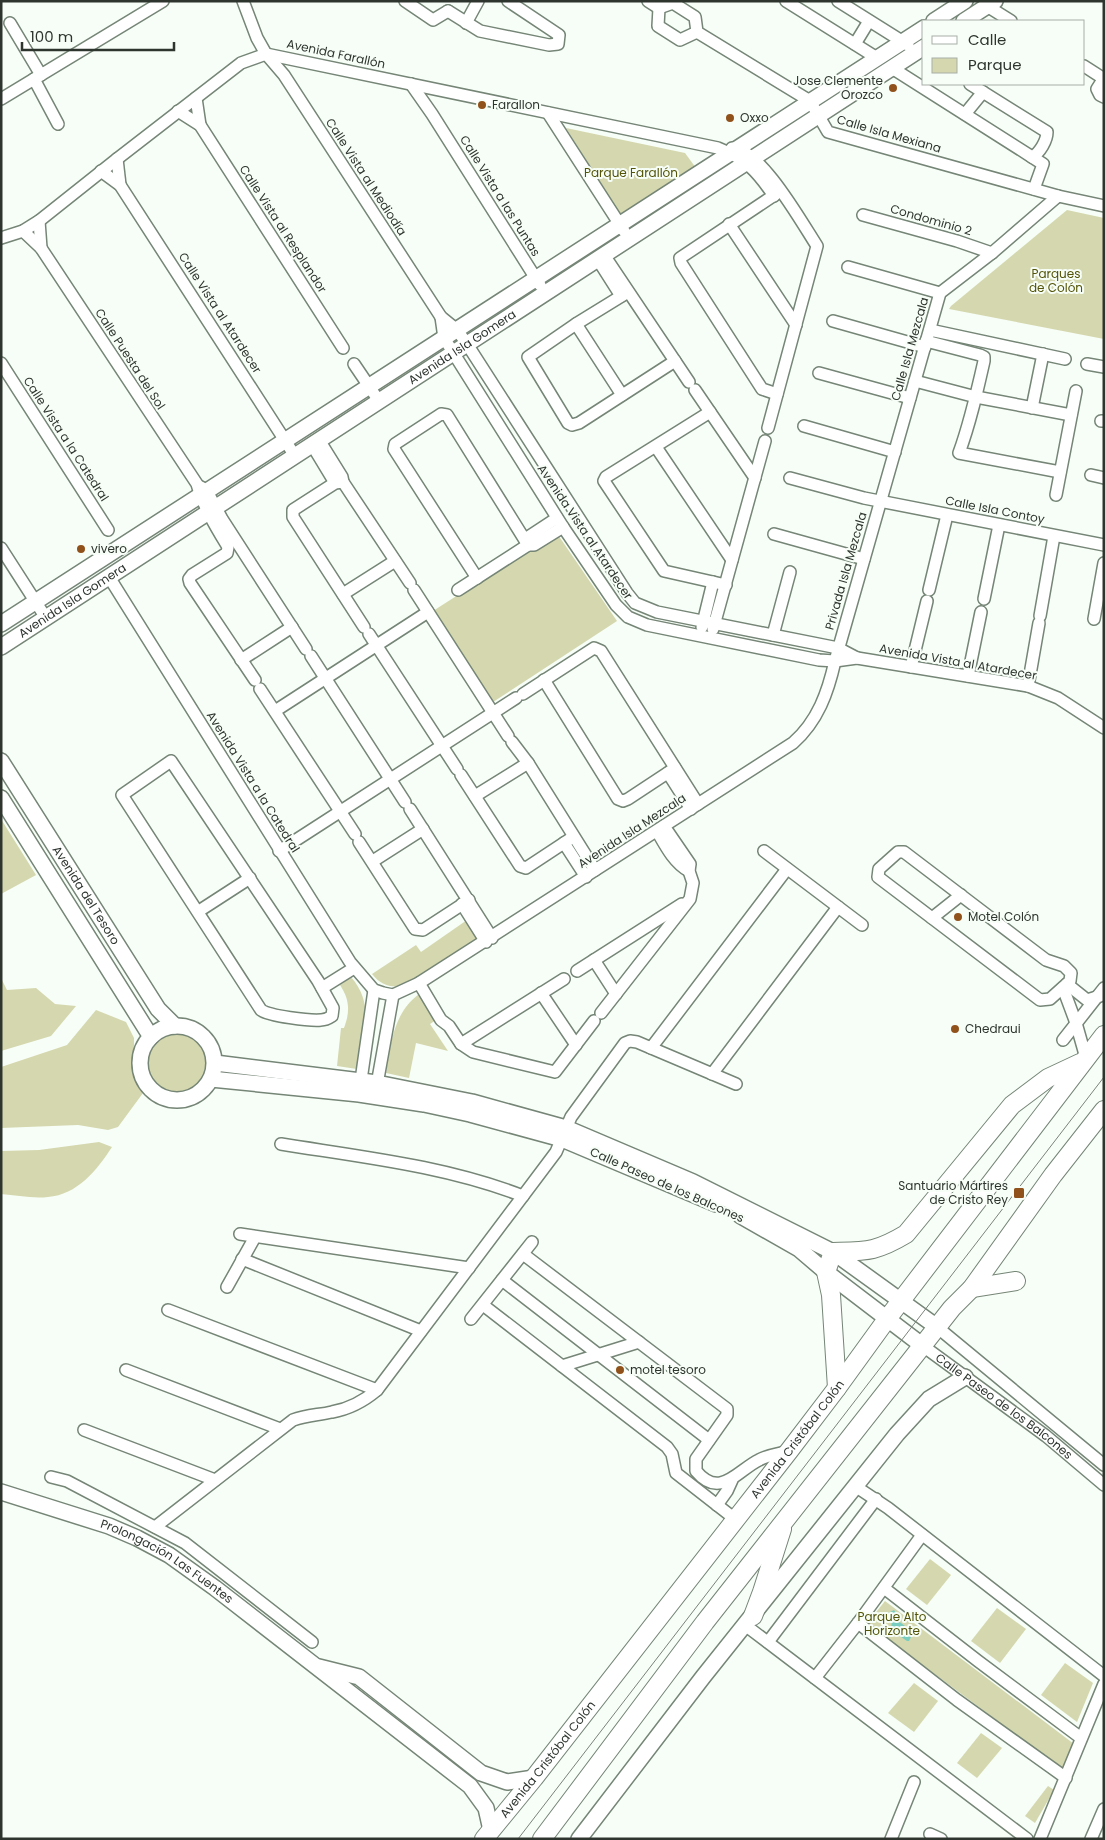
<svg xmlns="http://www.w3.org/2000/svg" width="1105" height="1840" viewBox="0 0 1105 1840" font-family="Poppins,sans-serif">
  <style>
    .green { fill: #d5d8ae }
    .water { fill: #79cdc0 }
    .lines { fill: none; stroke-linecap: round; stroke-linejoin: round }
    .street-casing { stroke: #758576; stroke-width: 14 }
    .secondary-casing { stroke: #758576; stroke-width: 18 }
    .primary-casing { stroke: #758576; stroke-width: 20 }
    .street { stroke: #fff; stroke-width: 11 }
    .secondary { stroke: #fff; stroke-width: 15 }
    .primary { stroke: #fff; stroke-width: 18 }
    .tram { stroke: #7b827b; stroke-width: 1 }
    .poi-dot { fill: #91511b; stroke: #f7fef7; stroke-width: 2 }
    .labels { text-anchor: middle; stroke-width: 4; stroke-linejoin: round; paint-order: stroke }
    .street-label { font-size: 12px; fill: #2e352f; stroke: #f7fef7 }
    .poi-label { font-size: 12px; fill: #2e352f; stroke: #f7fef7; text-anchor: start }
    .park-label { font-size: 12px; fill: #535407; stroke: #f7fef7 }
  </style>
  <rect width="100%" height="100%" fill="#f7fef7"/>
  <g class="green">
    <polygon points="566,128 685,153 696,168 621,216"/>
    <polygon points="1067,210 1104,218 1104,339 949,309 951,306"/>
    <polygon points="556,532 617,621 493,702 433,611"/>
    <polygon points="1,819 36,875 1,894"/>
    <path d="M 467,920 L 479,935 L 478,940 L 412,983 C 396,989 383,988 372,974 L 416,945 L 421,952 Z"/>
    <path d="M 351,977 C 376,1006 363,1035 357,1069 L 337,1066 L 341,1028 L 344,1028 C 350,1012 350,1000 340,985 Z"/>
    <polygon points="1,978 7,990 36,988 55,1004 76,1006 51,1036 1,1051"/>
    <path d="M 419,994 L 436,1020 L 430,1024 L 448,1051 L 416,1043 L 409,1078 L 386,1073 C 391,1043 393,1014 419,994 Z"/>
    <polygon points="96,1010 126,1022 134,1038 134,1072 143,1093 118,1127 108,1130 78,1125 1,1128 1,1067 67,1045"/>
    <circle cx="177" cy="1065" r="31"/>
    <path d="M 99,1142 L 112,1147 C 97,1170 77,1195 48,1197 C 33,1199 16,1195 1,1194 L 1,1151 L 39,1150 Z"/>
    <polygon points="930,1559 951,1575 927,1605 906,1589"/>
    <polygon points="885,1601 1074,1744 1063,1770 869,1625 869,1621"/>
    <polygon points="997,1608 1026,1629 1000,1663 971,1641"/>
    <polygon points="1065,1663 1093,1683 1077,1722 1041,1695"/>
    <polygon points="914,1683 938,1701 914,1732 888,1713"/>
    <polygon points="981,1733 1002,1748 977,1778 957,1763"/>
    <polygon points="1048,1786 1054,1790 1035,1823 1025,1816"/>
  </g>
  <polygon class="water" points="894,1610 897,1615 897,1620 909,1629 911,1637 909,1641 907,1641 891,1630 892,1620 888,1613"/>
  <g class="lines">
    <g class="street-casing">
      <g id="street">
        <polyline points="243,1 257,38 266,54 284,75 441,317 457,330 467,344 627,593 635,603 657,612 838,648 857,658"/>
        <polyline points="405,1 433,20 448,11"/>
        <polyline points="648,1 659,8"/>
        <polyline points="786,1 877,58"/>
        <polyline points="838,1 908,45"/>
        <polyline points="987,6 1011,21"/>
        <polyline points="659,8 673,3 695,17 697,32 810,101 828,132 1058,196 1104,206"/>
        <polyline points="659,8 658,26 680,40 697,32"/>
        <polyline points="448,11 480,31 549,45 558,44 559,35 508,1"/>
        <polyline points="10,23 41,75"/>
        <polyline points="466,23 478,1"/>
        <polyline points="855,44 869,21"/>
        <polyline points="1084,66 1104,79"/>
        <path d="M 892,68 L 1032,157 C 1040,153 1047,140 1047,132 L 970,84"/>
        <polyline points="1104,78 1097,89 1100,95 1104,97"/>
        <polyline points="34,79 58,124"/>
        <polyline points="411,84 432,114 540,285"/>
        <polyline points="196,98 200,125"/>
        <polyline points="1,99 163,1"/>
        <polyline points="178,111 200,125 343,348"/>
        <polyline points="548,113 624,231"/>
        <polyline points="965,114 983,92"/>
        <path d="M 732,148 C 760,148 802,223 817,246 L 768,428"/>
        <polyline points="1032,157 1043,164 1034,189"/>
        <polyline points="117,159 120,185"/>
        <polyline points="101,171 120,185 295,456"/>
        <polyline points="863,215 957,241 992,253"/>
        <polyline points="39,221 41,248"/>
        <polyline points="729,224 796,325"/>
        <path d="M 23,231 L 41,248 L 197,484 C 203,506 216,527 228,547 L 227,553 L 192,575 L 189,579 L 190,583 L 255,680"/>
        <path d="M 1,238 L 23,231 L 39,221 L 117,159 L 241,63 L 266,54 L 718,148 C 746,159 757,171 774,196"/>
        <polyline points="604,255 689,382"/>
        <polyline points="600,263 621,296"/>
        <polyline points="848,267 940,293"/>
        <polyline points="628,292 576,324 528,357 568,423 572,425 579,423 675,361"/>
        <polyline points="441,317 444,338 563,527 616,605 628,617 647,625 819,660 835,661 857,658 1028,686 1058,698 1104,728"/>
        <polyline points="833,321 925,347"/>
        <polyline points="576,324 622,395"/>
        <polyline points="930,330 1065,359"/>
        <path d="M 926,341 L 980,355 L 984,357 L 984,361 C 977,392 970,423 959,453 L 1060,472"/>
        <polyline points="1,363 108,530"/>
        <polyline points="354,364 379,401"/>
        <polyline points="1087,364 1104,367"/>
        <polyline points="819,373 910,398"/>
        <polyline points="915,381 976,397 1071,415"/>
        <polyline points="695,390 755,478"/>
        <polyline points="777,394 762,389 681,263 680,258 779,192"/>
        <polyline points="1032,408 1043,354"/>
        <polyline points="710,412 606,477 604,481 664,571 726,585"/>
        <polyline points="1101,421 1104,421"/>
        <polyline points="804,426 895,452"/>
        <polyline points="319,440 342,477 343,482 335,483 293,510 293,517 364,627"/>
        <polyline points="312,445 335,483"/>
        <polyline points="656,447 732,560"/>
        <polyline points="1091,475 1104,478"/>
        <polyline points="790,478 864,498 1104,545"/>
        <polyline points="343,482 410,583"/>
        <polyline points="201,487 207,491 222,519 306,649"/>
        <polyline points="1056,495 1076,391"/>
        <polyline points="774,534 864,559"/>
        <polyline points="525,539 557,518"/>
        <polyline points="1,548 46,618"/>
        <path d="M 109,577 L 350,962 L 374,990 L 383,993 L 393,995 L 419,983 L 793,743 C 818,721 828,692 835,661 L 940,293 L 992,253 L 1058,196"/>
        <polyline points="477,578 394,449 395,444 441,414 447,415 528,545"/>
        <polyline points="414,590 508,736"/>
        <polyline points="458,590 528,545 534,545 563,527"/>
        <polyline points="929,590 947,515"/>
        <polyline points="343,594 395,561"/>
        <polyline points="984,599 999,525"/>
        <polyline points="1040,616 1054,536"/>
        <polyline points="1094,619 1104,563"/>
        <polyline points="702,627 713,582"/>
        <polyline points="713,629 765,441"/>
        <polyline points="369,634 457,769"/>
        <polyline points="773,635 790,572"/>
        <polyline points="311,656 405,802"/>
        <polyline points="241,660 292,627"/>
        <polyline points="911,667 927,601"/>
        <polyline points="968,676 981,612"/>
        <polyline points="544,680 618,799 623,801 628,799 675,768"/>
        <polyline points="1028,686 1039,623"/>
        <polyline points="260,689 355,834"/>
        <polyline points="523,694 594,648 601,651 698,804"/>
        <polyline points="275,711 428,612"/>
        <polyline points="512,742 528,763 595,870"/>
        <path d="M 171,761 L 318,981 L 333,1008 L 332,1016 C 329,1018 326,1020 321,1020 C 310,1021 269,1016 261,1010 L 122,795 Z"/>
        <polyline points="668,773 691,809"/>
        <polyline points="461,775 520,866 526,868 573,837"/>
        <polyline points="475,796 528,763"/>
        <polyline points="410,809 492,938"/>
        <path d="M 657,831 C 665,845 674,863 689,871"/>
        <polyline points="359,842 415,929 423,930 469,900"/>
        <polyline points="564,843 586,877"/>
        <polyline points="279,851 516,698"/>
        <polyline points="764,851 862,925"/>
        <polygon points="898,852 904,852 1046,960 1064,966 1071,973 1070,981 1050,999 1040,1000 878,877 879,869"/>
        <polyline points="373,861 423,829"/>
        <polyline points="462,904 486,942"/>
        <polyline points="199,911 250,878"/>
        <polyline points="932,918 961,895"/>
        <polyline points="594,960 616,994"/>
        <polyline points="577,971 682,904"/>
        <polyline points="419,983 441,1020 449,1026 461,1044 473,1052 555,1072 594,1021"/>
        <polyline points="1067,984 1087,1000 1100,996"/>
        <polyline points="322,988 354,968"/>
        <polyline points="1063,988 1076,1023 1086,1058"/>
        <polyline points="541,993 576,1045"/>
        <polyline points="601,1013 690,899 693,883 689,871 690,864 664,826"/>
        <polyline points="1063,1040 1104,988"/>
        <polyline points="461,1044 564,979"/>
        <polyline points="651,1048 787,869"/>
        <polyline points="712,1074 838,907"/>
        <polyline points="360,1087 374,990"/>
        <polyline points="376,1090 393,995"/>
        <path d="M 281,1144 C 362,1157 446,1166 523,1196"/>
        <polyline points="240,1234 469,1268"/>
        <path d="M 523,1254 L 727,1409 L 727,1415 L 696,1459 L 696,1471 C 720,1500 738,1470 759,1460 C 767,1455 779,1454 789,1451"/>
        <polyline points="242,1259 421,1331"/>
        <polyline points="502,1280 709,1440"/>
        <polyline points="227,1287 255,1237"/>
        <polyline points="483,1305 667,1447 672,1454 676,1473 735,1519"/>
        <polyline points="168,1310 377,1390"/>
        <polyline points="471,1319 532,1242"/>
        <polyline points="937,1327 1104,1465"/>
        <path id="s1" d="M 923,1346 L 1046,1436 L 1104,1485"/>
        <polyline points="562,1366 639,1342"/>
        <polyline points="126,1370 280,1429"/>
        <polyline points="84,1430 215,1480"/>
        <polyline points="51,1477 67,1481 185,1543 312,1642"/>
        <polyline points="855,1486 888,1508 1104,1676"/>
        <polyline points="717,1505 727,1491 732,1480"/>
        <path d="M 155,1527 L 293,1420 C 306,1415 319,1415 332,1412 C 349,1409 364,1401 377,1390 L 556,1152 L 571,1117 L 625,1043 L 630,1041 L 637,1042 L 736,1084"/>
        <polyline points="884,1588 978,1661 1081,1738"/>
        <polyline points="858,1623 957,1700 1066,1778"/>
        <polyline points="745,1625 1027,1839"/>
        <polyline points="768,1642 876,1499"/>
        <polyline points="815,1678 858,1623 922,1535"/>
        <polyline points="930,1834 941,1839"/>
        <polyline points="891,1839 914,1782"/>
        <polyline points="1040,1839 1104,1684"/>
        <polyline points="1091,1839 1104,1809"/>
      </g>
    </g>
    <g class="secondary-casing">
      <g id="secondary">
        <polyline points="934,21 965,1"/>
        <polyline points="964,21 995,1"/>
        <polyline points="1,624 924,28"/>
        <path id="s2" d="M 1,647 L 924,47"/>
        <path id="s3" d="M 1,761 L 158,1009 L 175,1026"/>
        <polyline points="1,798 151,1037"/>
        <circle cx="177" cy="1063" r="37"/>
        <polyline points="215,1063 377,1083 472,1102 566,1128 693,1182 833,1252 937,1327"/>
        <polyline points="211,1079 359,1094 424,1104 470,1114 562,1139 716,1204"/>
        <polyline points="741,1216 799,1249 826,1272 923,1346"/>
        <path id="s4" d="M 1,1492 L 109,1526 L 137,1538 L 169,1555 L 215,1588 L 470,1786 L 486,1808 L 491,1830"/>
        <polyline points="319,1667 359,1677 481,1773 507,1782 534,1778"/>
        <polyline points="579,1839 703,1677 897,1434 929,1399 965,1377"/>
      </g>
    </g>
    <g class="primary-casing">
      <g id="primary">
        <polyline points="972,1288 1016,1281"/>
        <path d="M 837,1388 L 831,1295 L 826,1272 L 833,1252 C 867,1251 876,1252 906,1234 L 1012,1105 L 1048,1078 L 1080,1063"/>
        <polyline points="753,1616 762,1592 782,1529"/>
        <path id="s5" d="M 484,1839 L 534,1778 L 789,1451 L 837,1388 L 887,1319 L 1104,1035"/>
        <polyline points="542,1839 705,1622 952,1308 972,1288 1053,1175 1104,1110"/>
      </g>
    </g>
    <use href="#street" class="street"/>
    <use href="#secondary" class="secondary"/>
    <use href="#primary" class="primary"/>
    <polyline class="tram" points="518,1839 1104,1077"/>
  </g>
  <g class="poi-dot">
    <circle cx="893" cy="88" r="5"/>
    <circle cx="482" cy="105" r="5"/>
    <circle cx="730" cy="118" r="5"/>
    <circle cx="81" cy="549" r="5"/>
    <circle cx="958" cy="917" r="5"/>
    <circle cx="955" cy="1029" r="5"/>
    <rect x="1013" y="1187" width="12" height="12" rx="2.5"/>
    <circle cx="620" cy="1370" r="5"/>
  </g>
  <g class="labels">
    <g class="street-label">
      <text transform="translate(336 54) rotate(12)" y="4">Avenida Farallón</text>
      <text transform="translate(889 134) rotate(16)" y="4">Calle Isla Mexiana</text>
      <text transform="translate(366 177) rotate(57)" y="4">Calle Vista al Mediodía</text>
      <text transform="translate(500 196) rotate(58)" y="4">Calle Vista a las Puntas</text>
      <text transform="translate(931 220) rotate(16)" y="4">Condominio 2</text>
      <text transform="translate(283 229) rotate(57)" y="4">Calle Vista al Resplandor</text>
      <text transform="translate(220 313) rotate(57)" y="4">Calle Vista al Atardecer</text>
      <text dy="4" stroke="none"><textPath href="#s2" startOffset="550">Avenida Isla Gomera</textPath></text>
      <text transform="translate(910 349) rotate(-74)" y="4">Calle Isla Mezcala</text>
      <text transform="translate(130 359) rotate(57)" y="4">Calle Puesta del Sol</text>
      <text transform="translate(66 439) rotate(57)" y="4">Calle Vista a la Catedral</text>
      <text transform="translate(995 510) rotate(11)" y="4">Calle Isla Contoy</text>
      <text transform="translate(585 532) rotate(56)" y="4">Avenida Vista al Atardecer</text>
      <text transform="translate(846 571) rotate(-74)" y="4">Privada Isla Mezcala</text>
      <text dy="4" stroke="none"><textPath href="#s2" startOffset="85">Avenida Isla Gomera</textPath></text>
      <text transform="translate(958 662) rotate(10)" y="4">Avenida Vista al Atardecer</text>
      <text transform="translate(253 782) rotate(58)" y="4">Avenida Vista a la Catedral</text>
      <text transform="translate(632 831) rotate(-33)" y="4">Avenida Isla Mezcala</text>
      <text dy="4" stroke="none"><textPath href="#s3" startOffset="159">Avenida del Tesoro</textPath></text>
      <text transform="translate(667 1185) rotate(24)" y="4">Calle Paseo de los Balcones</text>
      <text dy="4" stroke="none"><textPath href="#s1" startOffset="101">Calle Paseo de los Balcones</textPath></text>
      <text dy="4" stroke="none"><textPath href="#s5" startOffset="508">Avenida Cristóbal Colón</textPath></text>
      <text dy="4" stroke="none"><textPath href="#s4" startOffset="181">Prolongación Las Fuentes</textPath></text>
      <text dy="4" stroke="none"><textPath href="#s5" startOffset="102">Avenida Cristóbal Colón</textPath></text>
    </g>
    <g class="poi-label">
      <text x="883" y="85" text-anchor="end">Jose Clemente<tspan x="883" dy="14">Orozco</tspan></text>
      <text x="492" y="109">Farallon</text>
      <text x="740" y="122">Oxxo</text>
      <text x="91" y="553">vivero</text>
      <text x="968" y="921">Motel Colón</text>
      <text x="965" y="1033">Chedraui</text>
      <text x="1008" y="1190" text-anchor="end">Santuario Mártires<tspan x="1008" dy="14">de Cristo Rey</tspan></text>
      <text x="630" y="1374">motel tesoro</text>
    </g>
    <g class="park-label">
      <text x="631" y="177">Parque Farallón</text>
      <text x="1056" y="278">Parques<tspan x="1056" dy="14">de Colón</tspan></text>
      <text x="892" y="1621">Parque Alto<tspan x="892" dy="14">Horizonte</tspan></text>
    </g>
  </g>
  <rect width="1105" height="1840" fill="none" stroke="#2e352f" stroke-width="5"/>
  <rect x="922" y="20" width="162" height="65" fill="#f7fef7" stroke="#a7aea7"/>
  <rect x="932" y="36" width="25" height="8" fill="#ffffff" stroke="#a7aea7"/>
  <text x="968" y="45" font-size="15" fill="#2e352f">Calle</text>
  <rect x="932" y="58" width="25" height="15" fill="#d5d8ae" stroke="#a7aea7"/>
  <text x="968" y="70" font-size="15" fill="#2e352f">Parque</text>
  <path d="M22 42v8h152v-8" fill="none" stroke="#2e352f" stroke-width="2.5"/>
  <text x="30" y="42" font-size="15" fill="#2e352f" stroke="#f7fef7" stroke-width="4" paint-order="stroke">100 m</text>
</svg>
